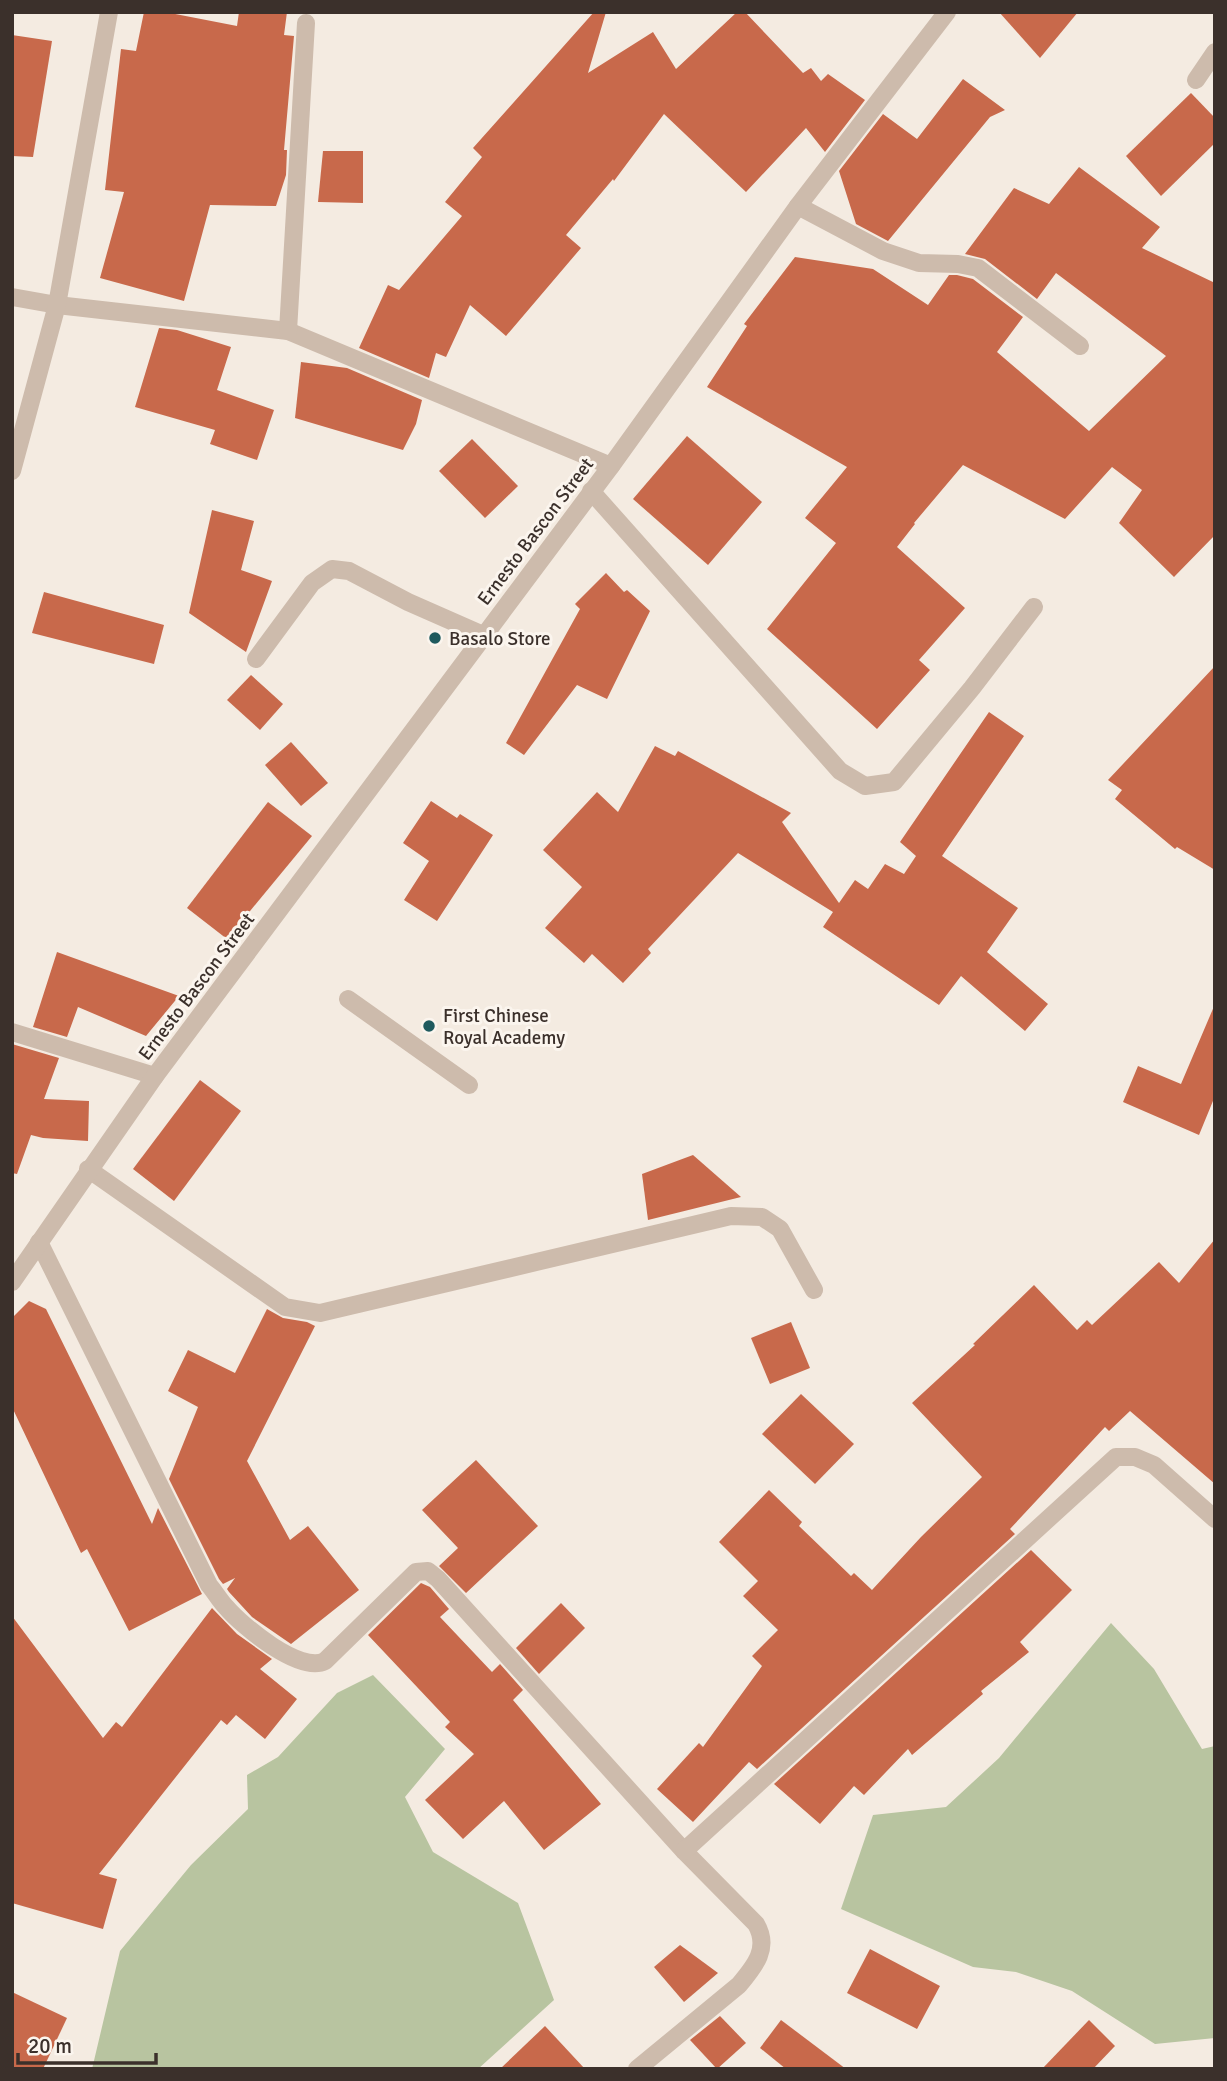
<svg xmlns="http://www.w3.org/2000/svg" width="1227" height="2081" viewBox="0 0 1227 2081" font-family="Signika,sans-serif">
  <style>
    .green { fill: #b8c4a0 }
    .building { fill: #c8694b }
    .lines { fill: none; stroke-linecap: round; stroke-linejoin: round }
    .service { stroke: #cdbbac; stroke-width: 18 }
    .minor { stroke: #cdbbac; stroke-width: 18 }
    .tertiary { stroke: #cdbbac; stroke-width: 18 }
    .poi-dot { fill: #1f5a5e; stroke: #fbf5ee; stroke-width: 2.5 }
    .labels { text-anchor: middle; stroke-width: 6; stroke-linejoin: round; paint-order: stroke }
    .street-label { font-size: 19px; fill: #3b302b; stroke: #fbf5ee }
    .poi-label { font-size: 19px; fill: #3b302b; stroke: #fbf5ee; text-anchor: start }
  </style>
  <rect width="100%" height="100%" fill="#f4ebe1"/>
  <g class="green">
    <polygon points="1111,1623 1154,1669 1202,1749 1215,1746 1215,2038 1155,2044 1072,1991 1016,1972 973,1967 841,1909 873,1815 946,1807 999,1758"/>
    <polygon points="373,1675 445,1749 405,1797 433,1852 518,1903 554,2000 478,2069 92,2069 120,1951 191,1865 248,1809 247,1775 278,1757 337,1693"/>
  </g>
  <g class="building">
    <polygon points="144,12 165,12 237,26 239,12 287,12 284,35 294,36 284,150 287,150 286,175 276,206 210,205 184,301 100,278 124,192 105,190 121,49 136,51"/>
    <polygon points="594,12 606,12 588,73 653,32 676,69 737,12 745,12 803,73 811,68 821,81 828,74 865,100 825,152 806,128 746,192 664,114 614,181 613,179 566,235 581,248 506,336 470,305 446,357 436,353 429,378 359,348 388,285 399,290 462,216 445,202 482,157 473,148"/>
    <polygon points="999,12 1078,12 1040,58"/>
    <polygon points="12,35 52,41 33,157 12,156"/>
    <polygon points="963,79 1005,110 990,117 888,241 856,224 839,171 883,114 917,139"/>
    <polygon points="1191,93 1215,118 1215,143 1161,196 1126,156"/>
    <polygon points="323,151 363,151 363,203 318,202"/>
    <polygon points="1079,167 1160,227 1142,248 1215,283 1215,535 1174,577 1119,523 1142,490 1112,467 1065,519 963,465 914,523 915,524 897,547 965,608 919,660 930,670 877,729 767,629 836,543 805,518 847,467 707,387 747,326 744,324 795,257 873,269 928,305 949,275 957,275 973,279 1023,317 997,352 1089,431 1166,356 1056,273 1037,299 985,259 965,254 1014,188 1049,204"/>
    <polygon points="159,328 177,330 231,347 217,390 274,410 257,460 210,444 215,430 135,407"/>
    <polygon points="301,362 347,368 422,400 416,424 403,450 295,418"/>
    <polygon points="687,436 762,502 708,565 633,499"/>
    <polygon points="472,439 518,486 485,518 439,471"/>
    <polygon points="212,510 254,521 241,570 272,581 246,652 189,613"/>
    <polygon points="606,573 624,592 627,590 650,611 607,699 577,685 524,755 506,743 580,609 575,604"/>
    <polygon points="44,592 164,625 154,664 32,633"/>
    <polygon points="1215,666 1215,870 1177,847 1175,849 1115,799 1122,790 1108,780"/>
    <polygon points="251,675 283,704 260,730 227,700"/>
    <polygon points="989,712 1024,736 942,856 1018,908 987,952 1048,1004 1025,1031 961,976 939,1005 823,927 833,912 738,853 648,949 651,953 623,983 592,954 584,963 545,928 582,887 543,850 597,792 618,812 655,746 675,756 678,751 791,813 782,822 839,903 855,880 868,889 885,864 904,874 916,856 900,842"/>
    <polygon points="291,742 328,783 301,806 265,765"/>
    <polygon points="431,801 457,818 460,814 493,835 437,921 404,900 429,861 403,843"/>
    <polygon points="268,802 312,836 227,939 187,908"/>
    <polygon points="57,952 179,996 146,1036 78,1007 67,1037 33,1027"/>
    <polygon points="1215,1004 1215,1096 1199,1135 1123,1102 1138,1066 1181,1084"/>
    <polygon points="12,1044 59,1058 44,1099 89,1101 88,1141 43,1138 31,1135 17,1174 12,1173"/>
    <polygon points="200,1080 241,1111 174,1201 133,1169"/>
    <polygon points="693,1155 741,1197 648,1220 642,1174"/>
    <polygon points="1215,1239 1215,1484 1130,1411 1109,1431 1105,1427 1010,1529 1015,1534 757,1769 749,1762 693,1822 657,1789 699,1743 703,1747 762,1666 752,1656 778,1630 743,1596 758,1581 719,1542 769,1490 802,1522 799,1526 851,1576 854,1573 872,1590 921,1537 982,1477 912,1403 975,1345 973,1344 1034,1285 1077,1330 1087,1320 1092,1325 1159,1262 1179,1283"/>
    <polygon points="29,1301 46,1309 152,1524 158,1508 202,1594 129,1631 87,1549 81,1553 12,1407 12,1318"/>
    <polygon points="267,1309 283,1318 307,1322 315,1326 247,1461 290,1540 308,1526 359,1590 291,1644 252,1617 229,1592 227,1589 235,1578 223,1584 219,1579 169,1479 198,1407 168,1391 188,1350 235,1373"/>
    <polygon points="791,1322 810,1368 770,1384 751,1338"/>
    <polygon points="801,1394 854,1444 815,1484 762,1434"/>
    <polygon points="476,1460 538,1526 466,1593 439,1566 458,1548 422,1510"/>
    <polygon points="1031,1550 1072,1590 1020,1642 1029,1652 981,1691 983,1694 912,1755 908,1749 864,1795 854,1786 820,1824 774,1784"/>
    <polygon points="421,1583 430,1587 449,1609 440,1617 492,1672 500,1664 523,1690 513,1700 601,1804 544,1850 504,1801 463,1839 425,1800 474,1754 445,1727 450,1722 368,1635"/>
    <polygon points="561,1603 585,1628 539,1674 516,1648"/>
    <polygon points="212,1608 237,1634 272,1659 260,1669 297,1699 265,1739 236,1715 227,1725 221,1720 99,1874 117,1879 103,1929 12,1903 12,1616 103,1738 116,1722 122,1727"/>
    <polygon points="680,1945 718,1973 684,2002 654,1967"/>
    <polygon points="870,1949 940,1986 917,2029 847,1993"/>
    <polygon points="12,1992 67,2018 43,2069 12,2069"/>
    <polygon points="720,2016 746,2043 717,2069 690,2040"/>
    <polygon points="781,2020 846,2069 786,2069 760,2048"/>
    <polygon points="1089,2020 1115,2046 1093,2069 1042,2069"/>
    <polygon points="545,2026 585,2069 500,2069"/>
  </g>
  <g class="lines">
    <g class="service">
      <polyline points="1196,80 1215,52"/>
      <polyline points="798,206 883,251 919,263 958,264 978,268 1080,346"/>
      <polyline points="256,659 312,583 332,569 349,571 408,602 483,635"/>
      <polyline points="348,999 469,1085"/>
      <polyline points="88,1169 285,1307 320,1313 731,1216 762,1217 780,1229 814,1290"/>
    </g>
    <g class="minor">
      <polyline points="12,297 57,305 288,331 611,466"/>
      <polyline points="288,331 306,23"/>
      <polyline points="12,471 57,305 109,12"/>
      <polyline points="591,491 840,771 865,786 894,782 972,688 1034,607"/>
      <polyline points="12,1032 155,1076"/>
      <path d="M 39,1242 L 209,1585 C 215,1592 220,1601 226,1607 C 242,1626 300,1674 325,1661 L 416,1572 L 428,1571 L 438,1579 L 684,1851 L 756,1924 C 770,1948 755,1966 739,1985 L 637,2069"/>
      <polyline points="684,1851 1116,1457 1135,1457 1154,1465 1215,1519"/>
    </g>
    <polyline class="tertiary" points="12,1282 155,1076 611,466 798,206 947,12"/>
  </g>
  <g class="poi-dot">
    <circle cx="435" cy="638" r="7"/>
    <circle cx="429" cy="1026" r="7"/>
  </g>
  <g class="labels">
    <g class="street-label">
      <text transform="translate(535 531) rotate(-53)" y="7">Ernesto Bascon Street</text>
      <text transform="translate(196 986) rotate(-53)" y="7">Ernesto Bascon Street</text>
    </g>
    <g class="poi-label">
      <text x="449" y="645">Basalo Store</text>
      <text x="443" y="1022">First Chinese<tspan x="443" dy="22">Royal Academy</tspan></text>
    </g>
  </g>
  <rect width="1227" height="2081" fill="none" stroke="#3b302b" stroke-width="28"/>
  <path d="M18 2053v10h138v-10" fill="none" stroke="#3b302b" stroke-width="3.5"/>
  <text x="28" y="2053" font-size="21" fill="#3b302b" stroke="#fbf5ee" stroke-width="5" paint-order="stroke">20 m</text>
</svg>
